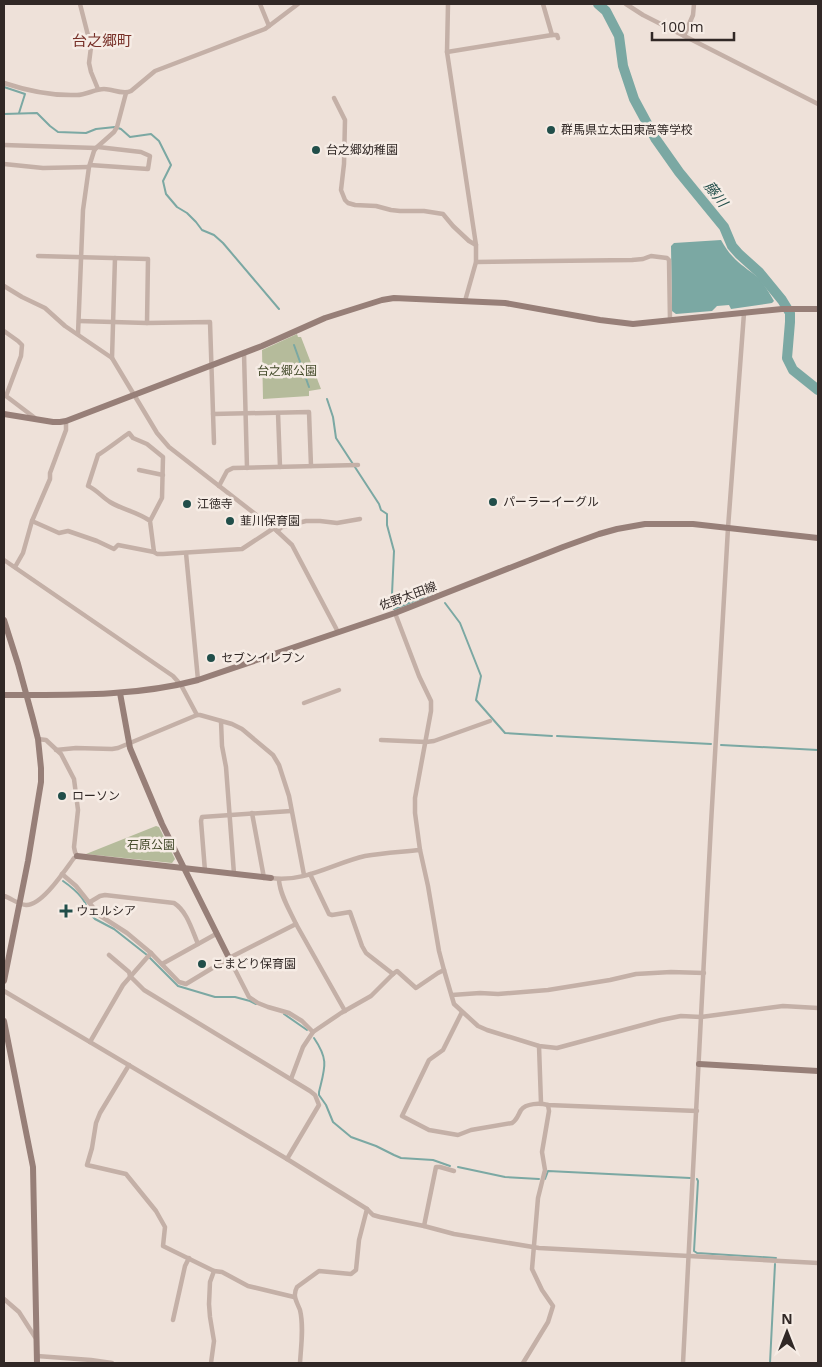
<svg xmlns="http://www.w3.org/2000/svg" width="822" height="1367" viewBox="0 0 822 1367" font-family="'Open Sans','Noto Sans JP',sans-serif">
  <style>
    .green { fill: #b5bb9b }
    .water { fill: #7ba8a3 }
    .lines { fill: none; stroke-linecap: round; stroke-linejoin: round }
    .stream { stroke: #7ba8a3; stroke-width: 2 }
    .river { stroke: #7ba8a3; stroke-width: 10 }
    .street { stroke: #c4b0a7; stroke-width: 4.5 }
    .secondary { stroke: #977f78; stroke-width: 6 }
    .poi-dot { fill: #214e4a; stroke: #f6ece5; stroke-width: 2 }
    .labels { text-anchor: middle; stroke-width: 5; stroke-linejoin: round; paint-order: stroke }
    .poi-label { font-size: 12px; fill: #312826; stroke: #f6ece5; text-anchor: start }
    .park-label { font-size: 12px; fill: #464d2d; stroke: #f6ece5 }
    .street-label { font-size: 12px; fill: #312826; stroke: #f6ece5 }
    .water-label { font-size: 14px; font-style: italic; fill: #214e4a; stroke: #f6ece5 }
    .quarter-label { font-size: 15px; fill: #773028; stroke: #f6ece5 }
  </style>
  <rect width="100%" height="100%" fill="#eee1d9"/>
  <g class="green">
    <polygon points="297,334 298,337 301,337 321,389 309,391 309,396 263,399 262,350"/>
    <polygon points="156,826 159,827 175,859 172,863 86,854"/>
  </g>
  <path class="water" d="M 721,240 C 731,258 739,263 755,275 C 763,282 769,292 774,301 L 772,303 L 731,309 L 729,305 L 717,306 L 712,311 L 676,314 L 672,311 L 671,246 L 674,243 Z"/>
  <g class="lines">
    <g class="stream">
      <polyline points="4,87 25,94 19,113"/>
      <polyline points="4,114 37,113 50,126 58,132 86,133 96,129 115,127 121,129 130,137 151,134 159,141 171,165 163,181 166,194 177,207 187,213 196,222 202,230 214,235 223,243 279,309"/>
      <polyline points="778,300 782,300"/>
      <polyline points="294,345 309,387"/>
      <polyline points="327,399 333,417 336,438 379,504 381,510 387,514 387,525 394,551 392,594 394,609 432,594"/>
      <polyline points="445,603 460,623 481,676 476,700 505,733 552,736"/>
      <polyline points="557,736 711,744"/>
      <polyline points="721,745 818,750"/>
      <path d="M 63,881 C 73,888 87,900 88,912 L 95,919 L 114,929 L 147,955"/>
      <polyline points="150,958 178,986 215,997 235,997 250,1001 256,1004"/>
      <polyline points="284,1014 307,1030"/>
      <path d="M 314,1038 C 329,1060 325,1067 319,1092 L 319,1095 L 326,1105 L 333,1122 L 351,1137 L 376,1146 L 394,1155 L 401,1158 L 433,1160 L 450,1166"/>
      <polyline points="458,1167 505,1177 539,1179"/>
      <polyline points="545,1179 548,1171 690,1178"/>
      <polyline points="697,1179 698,1181 694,1251 697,1253 776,1258"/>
      <polyline points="770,1363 775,1264"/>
    </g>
    <polyline class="river" points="598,4 606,11 619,36 623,66 634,99 655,138 679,172 724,227 732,246 739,254 759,272 782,300 790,313 790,322 787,358 793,370 818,390"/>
    <g class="street">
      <polyline points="80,4 91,47 89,63 91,72 98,89"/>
      <polyline points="260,4 269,26"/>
      <polyline points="448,4 447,52 476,245 476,262 465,301"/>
      <polyline points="543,4 552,35"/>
      <polyline points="626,4 643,15 818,104"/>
      <polyline points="684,36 693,15 694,4"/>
      <polyline points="447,52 552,35 557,35 558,38"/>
      <path d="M 4,83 C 28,91 52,96 77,95 C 86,95 95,89 104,89 C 113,89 123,95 131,91 L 155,71 L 265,29 L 298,4"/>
      <polyline points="334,98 345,120 344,164 341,190 345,200 348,203 355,205 376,206 391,210 400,211 424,211 443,214 453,226 469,241 476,245"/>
      <polyline points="4,145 96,148"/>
      <polyline points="4,164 43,168 89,167"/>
      <polyline points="90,165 148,169 150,156 141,152 98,147"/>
      <polyline points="38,256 148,259 147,323"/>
      <polyline points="476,262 632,260 643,259 651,256 667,258 669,260 670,321"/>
      <polyline points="4,286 22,297 45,308 65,326 112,358 157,433 169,447 277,531 292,545 338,632"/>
      <polyline points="79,321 147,323 210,322 214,443"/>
      <polyline points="4,331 18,341 22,345 21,356 6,396 35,418"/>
      <polyline points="78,334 83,210 89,167 94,151 96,148 114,132 117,127 126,93"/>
      <polyline points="244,353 247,468"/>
      <polyline points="112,358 115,258"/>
      <polyline points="278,413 280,467"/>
      <polyline points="213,414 309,412 311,466"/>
      <polyline points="139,470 163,475"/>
      <polyline points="219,486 227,471 233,468 358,465"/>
      <polyline points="32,521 59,533 68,531 97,541 114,549 118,545 154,552"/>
      <path d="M 150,521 C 138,512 123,510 110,502 C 102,497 97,490 88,486 L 98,455 C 109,448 119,440 129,433 L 133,438 L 147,444 L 163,457 L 162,498 L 150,521 L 154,552 L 157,554 L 163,554 L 242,549 L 274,528"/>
      <polyline points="277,531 282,527 306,521 320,521 337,523 360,519"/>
      <polyline points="186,553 198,680"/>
      <polyline points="4,560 173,676 181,685 197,715"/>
      <polyline points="15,567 23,553 32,521 50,479 50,473 66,430 66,421"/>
      <polyline points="395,613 419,676 431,701 431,711 415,798 415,813 420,850 428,886 439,951 444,970 454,1004 478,1026 487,1030 539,1046 557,1048 661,1020 681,1016 701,1017 783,1006 818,1008"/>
      <polyline points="304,703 339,690"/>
      <polyline points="221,721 222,746 226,767 234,874"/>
      <polyline points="381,740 426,742 434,741 490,721"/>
      <polyline points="56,750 76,748 112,749 118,748 197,715 200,715 232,724 242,729 273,755 279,765 289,796 304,875"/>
      <polyline points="252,813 264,878"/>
      <polyline points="205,871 201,821 202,817 291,811"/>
      <path d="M 62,874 L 76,886 L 99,915 L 127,933 L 151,953 L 179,982 L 186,984 L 229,958 L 296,924 C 290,911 280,895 279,880"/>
      <polyline points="310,874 329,914 332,915 350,912 362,946 366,953 393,974"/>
      <path d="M 271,878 C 304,883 334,863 365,856 C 383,853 402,852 420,850"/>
      <path d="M 4,896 C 11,898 19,905 26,905 C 42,906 65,870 74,858 L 77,856 L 75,852 L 74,847 L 78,810 L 74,779 L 61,754 L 46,740 L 38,739"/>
      <path d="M 90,902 L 100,896 L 105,895 L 174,903 C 187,911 192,930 198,944"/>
      <polyline points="296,924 345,1011"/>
      <polyline points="109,955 129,972 130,976 144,990 310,1091 315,1095 319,1105 287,1159"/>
      <polyline points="229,958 249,997 258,1003 268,1007 289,1013 302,1021 313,1032"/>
      <polyline points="162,964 216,934"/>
      <polyline points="4,991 287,1159 367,1209 373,1215 380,1217 424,1226 454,1234 539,1248 818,1263"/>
      <polyline points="452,995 480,993 498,994 548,990 610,980 636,974 671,972 704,973"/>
      <path d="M 462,1012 L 443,1050 L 429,1060 L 402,1116 L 429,1130 L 458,1135 L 471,1130 L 512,1123 C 517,1120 518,1115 521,1110 C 526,1103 540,1103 548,1105 L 697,1111"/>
      <polyline points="90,1042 123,985 151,953"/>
      <polyline points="539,1046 541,1103"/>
      <polyline points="129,1065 100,1113 96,1123 92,1148 87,1165 126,1174 156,1211 165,1227 163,1246 214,1271"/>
      <polyline points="291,1079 303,1047 313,1032 341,1013 371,996 393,974 397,971 416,988 438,973 444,970"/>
      <polyline points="424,1226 436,1167 440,1167 454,1171"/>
      <polyline points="4,1299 19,1312 35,1337"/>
      <polyline points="173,1320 185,1266 189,1258"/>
      <polyline points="37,1356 91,1360 112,1363"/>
      <polyline points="211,1363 214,1341 210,1317 209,1304 210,1282 214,1271 222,1272 248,1286 294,1297"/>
      <path d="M 300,1363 C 301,1346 304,1327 300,1310 C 297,1302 292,1296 297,1287 L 319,1271 L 351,1274 L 356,1270 L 359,1240 L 367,1209"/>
      <polyline points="523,1363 548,1322 553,1306 542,1290 532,1269 538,1198 545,1170 542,1152 549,1111 548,1105"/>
      <polyline points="683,1363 711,824 728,528 744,313"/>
    </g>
    <g class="secondary">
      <polyline points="4,414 53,422 60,422 66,421 262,346 325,318 382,300 394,298 505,303 600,320 633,324 782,309 818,309"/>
      <polyline points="4,620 18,664 33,719 38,739 41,768 41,782 28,861 4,981"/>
      <polyline points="120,693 130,748 162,824 229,958"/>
      <path d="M 4,695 C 69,695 134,697 198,680 L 395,613 L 563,547 L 599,534 L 617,529 L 645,524 L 693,524 L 818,538"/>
      <polyline points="77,856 271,878"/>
      <polyline points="4,1021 33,1167 37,1363"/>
      <polyline points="699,1064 818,1071"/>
    </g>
  </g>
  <g class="poi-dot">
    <circle cx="551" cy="130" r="5"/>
    <circle cx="316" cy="150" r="5"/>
    <circle cx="493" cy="502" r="5"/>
    <circle cx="187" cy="504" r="5"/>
    <circle cx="230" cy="521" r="5"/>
    <circle cx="211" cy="658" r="5"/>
    <circle cx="62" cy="796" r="5"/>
    <path d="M63.5 903.5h5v5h5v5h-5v5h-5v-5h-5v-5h5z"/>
    <circle cx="202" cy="964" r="5"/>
  </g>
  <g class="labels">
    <g class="poi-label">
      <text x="561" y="134">群馬県立太田東高等学校</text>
      <text x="326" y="154">台之郷幼稚園</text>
      <text x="503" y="506">パーラーイーグル</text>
      <text x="197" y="508">江徳寺</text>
      <text x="240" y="525">韮川保育園</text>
      <text x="221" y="662">セブンイレブン</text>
      <text x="72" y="800">ローソン</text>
      <text x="76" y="915">ウェルシア</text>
      <text x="212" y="968">こまどり保育園</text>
    </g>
    <g class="park-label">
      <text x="287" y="375">台之郷公園</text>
      <text x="151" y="849">石原公園</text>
    </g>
    <g class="street-label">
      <text transform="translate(408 596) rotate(-20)" y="4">佐野太田線</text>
    </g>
    <g class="water-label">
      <text transform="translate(716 194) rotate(52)" y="5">藤川</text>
    </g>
    <g class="quarter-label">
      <text x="102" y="46">台之郷町</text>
    </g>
  </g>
  <rect width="822" height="1367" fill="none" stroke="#312826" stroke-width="10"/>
  <g transform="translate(787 1332)" stroke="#f6ece5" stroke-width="4" paint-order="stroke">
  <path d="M0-4L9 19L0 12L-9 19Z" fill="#312826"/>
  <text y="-8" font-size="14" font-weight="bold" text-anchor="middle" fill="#312826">N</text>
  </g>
  <path d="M652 32v8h82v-8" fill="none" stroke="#312826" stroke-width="2.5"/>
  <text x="660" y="32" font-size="15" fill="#312826" stroke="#f6ece5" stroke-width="4" paint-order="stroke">100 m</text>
</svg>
